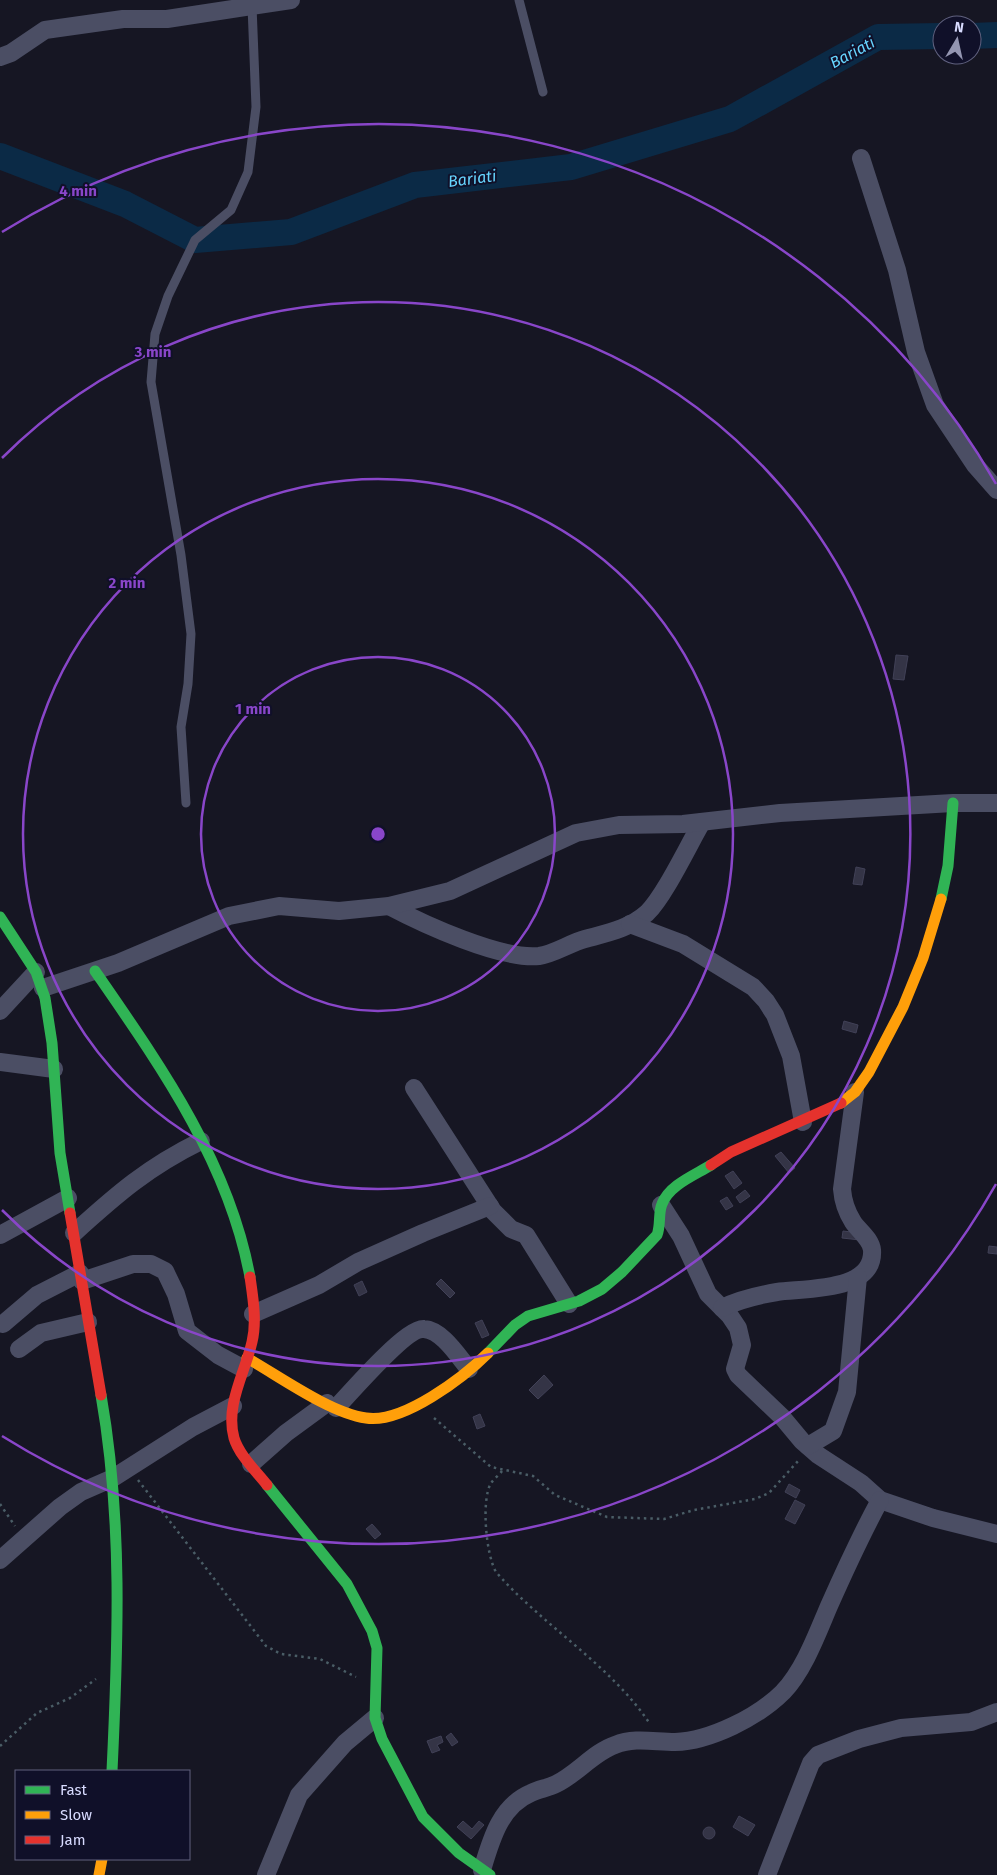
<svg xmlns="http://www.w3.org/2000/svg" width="997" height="1875" viewBox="0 0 997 1875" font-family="'Fira Sans',sans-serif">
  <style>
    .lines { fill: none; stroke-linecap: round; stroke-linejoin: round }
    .river { stroke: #0b2a46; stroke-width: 26 }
    .building { fill: #343446; stroke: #414157 }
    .path { stroke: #4a5d66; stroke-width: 2.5; stroke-dasharray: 2.5 4; stroke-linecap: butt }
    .lane { stroke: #4b4e64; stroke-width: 9 }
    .street { stroke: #4b4e64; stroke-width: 18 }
    .fast { stroke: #30b455; stroke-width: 11 }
    .slow { stroke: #ff9f0a; stroke-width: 11 }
    .jam { stroke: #e5322d; stroke-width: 11 }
    .ring { fill: none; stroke: #8946c9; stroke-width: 2.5 }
    .labels { text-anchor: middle; stroke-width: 4; stroke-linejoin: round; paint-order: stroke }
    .water-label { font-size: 16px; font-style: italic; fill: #66d5ff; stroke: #101029 }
    .centre { fill: #8946c9; stroke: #101029; stroke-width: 2.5 }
    .ring-label { font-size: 15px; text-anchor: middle; font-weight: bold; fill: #8946c9; stroke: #101029; stroke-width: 4; stroke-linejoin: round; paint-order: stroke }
  </style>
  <rect width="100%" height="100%" fill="#161623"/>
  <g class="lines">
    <g class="river">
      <polyline points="972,36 997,35"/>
      <polyline points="0,156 125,204 195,240 291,232 415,185 571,167 730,119 878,37 942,36"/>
    </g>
  </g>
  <g class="building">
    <polygon points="896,655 908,656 904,680 893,679"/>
    <polygon points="856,867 865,869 862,885 853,884"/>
    <polygon points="844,1021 858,1025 856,1033 842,1029"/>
    <polygon points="781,1152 795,1168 789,1173 775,1156"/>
    <polygon points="733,1171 742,1183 734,1189 725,1176"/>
    <polygon points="745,1190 750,1196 740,1203 736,1197"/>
    <polygon points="727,1197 733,1206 726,1210 720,1201"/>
    <polygon points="843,1231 860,1233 860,1240 842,1238"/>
    <polygon points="989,1246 997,1247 997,1254 988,1253"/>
    <polygon points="441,1279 455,1293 450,1298 436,1284"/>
    <polygon points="362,1281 367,1292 359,1296 354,1285"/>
    <polygon points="482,1320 489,1335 482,1338 475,1323"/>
    <polygon points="544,1375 553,1385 538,1399 529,1390"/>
    <polygon points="480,1414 485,1426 477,1429 473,1417"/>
    <polygon points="789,1484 800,1490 796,1498 785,1492"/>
    <polygon points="795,1500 805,1505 795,1524 785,1519"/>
    <polygon points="372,1524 381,1534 375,1539 366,1529"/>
    <polygon points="451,1733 458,1742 452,1746 446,1737"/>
    <polygon points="441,1736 443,1742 437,1745 440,1750 432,1753 427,1741"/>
    <polygon points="739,1816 755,1825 748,1836 733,1827"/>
    <polygon points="463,1821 472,1829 479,1821 484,1825 471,1839 457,1827"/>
    <circle cx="709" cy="1833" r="6"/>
  </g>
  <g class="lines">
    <g class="path">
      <polyline points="434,1418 491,1467 533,1476 555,1495 607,1517 664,1519 694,1510 755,1499 769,1493 799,1460"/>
      <path d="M 502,1471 C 499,1475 494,1479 491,1483 C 481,1500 486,1555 496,1572 C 542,1625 612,1666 650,1724"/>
      <polyline points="138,1480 266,1646 281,1654 320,1659 356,1677"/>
      <polyline points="0,1504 15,1526"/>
      <polyline points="0,1746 37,1713 70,1698 96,1679"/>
    </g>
    <g class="lane">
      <polyline points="519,0 543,92"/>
      <polyline points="186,803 181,727 188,684 191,634 181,555 151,382 155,334 168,296 195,240 231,210 248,172 256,107 252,6"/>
    </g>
    <g class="street">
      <polyline points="0,57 11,53 45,30 123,19 167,19 291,0"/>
      <polyline points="861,158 897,270 916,352 935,405 975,465 997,490"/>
      <path d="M 389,906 C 423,924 501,960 539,956 C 554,954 570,943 585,939 C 607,933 629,929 647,913 C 665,895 688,846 702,822"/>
      <polyline points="630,924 683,944 753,987 766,1001 775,1015 791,1056 803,1122"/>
      <polyline points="43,988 118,963 229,916 279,906 339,911 389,906 450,891 576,833 619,825 683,824 780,813 953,803 997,803"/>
      <polyline points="0,1011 36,972"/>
      <polyline points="0,1062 54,1069"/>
      <polyline points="414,1088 493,1211 511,1229 526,1235 569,1304"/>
      <polyline points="661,1205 681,1236 708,1294 730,1316 738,1328 742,1345 735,1369 738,1375 782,1417 802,1441 818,1455 861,1483 880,1500 933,1518 997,1534"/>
      <path d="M 74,1233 C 117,1194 148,1167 201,1141"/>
      <polyline points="0,1235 68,1198"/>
      <polyline points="82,1281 133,1264 151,1264 165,1271 176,1294 187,1331 218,1355 244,1369"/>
      <path d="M 722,1308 C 738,1300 759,1295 777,1292 C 805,1288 875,1292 872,1250 C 871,1239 859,1231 853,1222 C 846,1211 843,1202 842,1189 L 855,1092"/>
      <polyline points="253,1314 319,1285 358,1262 423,1233 490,1206"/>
      <polyline points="3,1324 37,1295 80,1273"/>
      <polyline points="19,1349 41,1333 88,1322"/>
      <path d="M 336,1408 C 350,1393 407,1327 424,1329 C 442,1330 458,1356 469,1369"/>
      <polyline points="808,1446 833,1431 847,1392 858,1277"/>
      <polyline points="251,1464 286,1433 327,1403"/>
      <polyline points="0,1560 60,1507 81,1492 113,1478 193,1427 233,1406"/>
      <path d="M 482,1870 C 491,1840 500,1806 531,1793 C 539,1789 548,1788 556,1784 C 577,1774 594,1752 615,1745 C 635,1737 654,1742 675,1742 C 710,1741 758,1717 783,1692 C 804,1670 817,1634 829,1606 C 845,1570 861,1535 880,1500"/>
      <polyline points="266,1875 299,1795 345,1743 375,1718"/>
      <polyline points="767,1875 811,1763 818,1755 859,1739 901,1728 971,1722 997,1712"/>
    </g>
    <g class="fast">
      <polyline points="941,899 948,866 953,803"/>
      <polyline points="0,917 36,972 45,998 52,1043 60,1153 70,1213"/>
      <path d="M 95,971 C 160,1065 229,1162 250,1277"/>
      <path d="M 488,1353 L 515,1325 L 528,1316 L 579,1301 L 602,1289 L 622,1272 L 657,1235 C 661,1225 658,1213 662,1204 C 669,1185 695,1175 711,1165"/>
      <path d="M 101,1395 C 123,1520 118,1645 112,1771"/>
      <polyline points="267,1485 347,1584 372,1631 377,1648 375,1718 382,1739 423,1817 459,1853 490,1875"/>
    </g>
    <g class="slow">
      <polyline points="841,1103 855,1092 869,1072 903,1007 923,958 941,899"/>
      <path d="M 247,1358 C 279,1376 330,1413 366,1418 C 403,1424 464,1377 488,1353"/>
      <polyline points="99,1875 102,1859"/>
    </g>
    <g class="jam">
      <polyline points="711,1165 731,1152 841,1103"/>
      <polyline points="70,1213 101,1395"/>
      <path d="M 250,1277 C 253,1298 257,1321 252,1342 C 245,1373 225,1405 234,1438 C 239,1455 256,1471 267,1485"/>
    </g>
  </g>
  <g class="ring">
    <circle cx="378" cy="834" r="177"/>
    <circle cx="378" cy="834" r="355"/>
    <path d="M2 458A532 532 0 1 1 2 1210"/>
    <path d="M996 1184A710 710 0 0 1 2 1436M2 232A710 710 0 0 1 996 484"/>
  </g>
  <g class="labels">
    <g class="water-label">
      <text transform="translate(852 52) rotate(-28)" y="6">Bariati</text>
      <text transform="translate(472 178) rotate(-7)" y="6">Bariati</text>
    </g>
  </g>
  <circle cx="378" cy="834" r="8" class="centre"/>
  <g class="ring-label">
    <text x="78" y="196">4 min</text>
    <text x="153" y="357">3 min</text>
    <text x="127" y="588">2 min</text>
    <text x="253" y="714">1 min</text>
  </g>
  <rect x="15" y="1770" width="175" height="90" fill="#101029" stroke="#60617f"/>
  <rect x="25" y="1786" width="25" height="8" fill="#30b455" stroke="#60617f"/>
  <text x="60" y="1795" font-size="15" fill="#d8dbff">Fast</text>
  <rect x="25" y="1811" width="25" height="8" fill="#ff9f0a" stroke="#60617f"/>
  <text x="60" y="1820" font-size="15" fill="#d8dbff">Slow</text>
  <rect x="25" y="1836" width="25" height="8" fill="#e5322d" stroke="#60617f"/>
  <text x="60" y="1845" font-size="15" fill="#d8dbff">Jam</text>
  <g transform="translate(957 40) rotate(9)"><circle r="24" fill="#101029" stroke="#60617f"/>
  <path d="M0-4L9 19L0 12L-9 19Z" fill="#9496b2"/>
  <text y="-8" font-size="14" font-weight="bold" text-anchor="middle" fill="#d8dbff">N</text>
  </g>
</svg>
